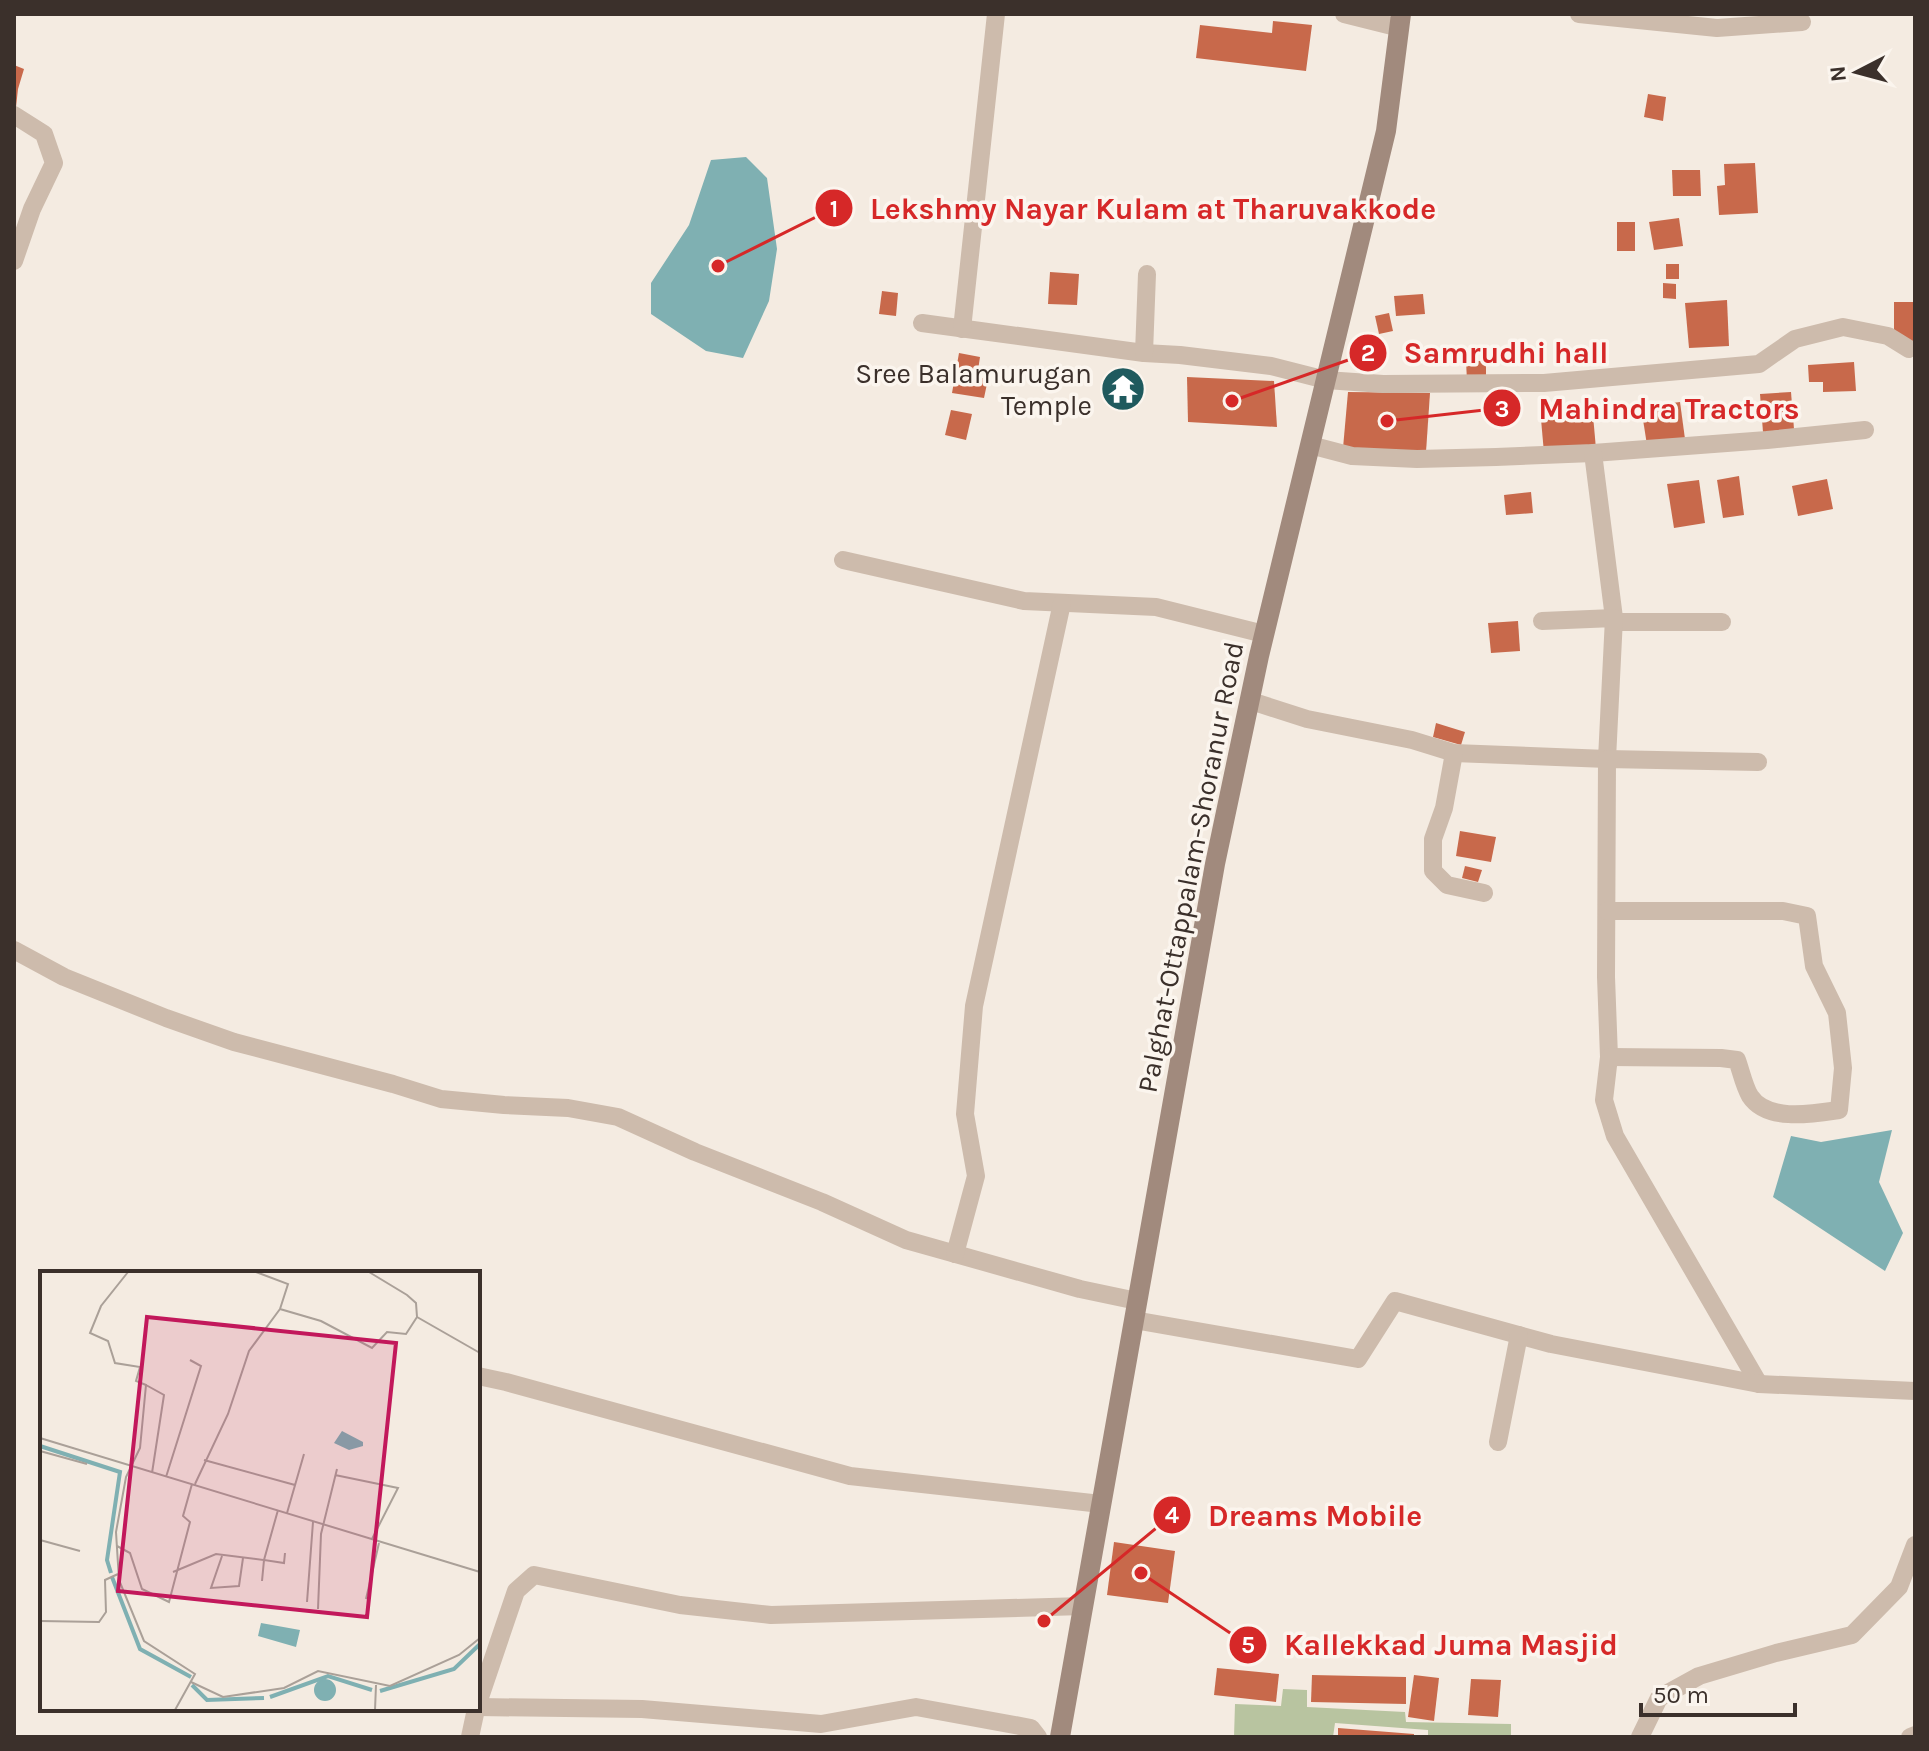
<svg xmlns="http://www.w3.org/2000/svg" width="1929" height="1751" viewBox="0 0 1929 1751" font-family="Karla,sans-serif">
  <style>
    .green { fill: #b8c4a0 }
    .water { fill: #7fb0b2 }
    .building { fill: #c8694b }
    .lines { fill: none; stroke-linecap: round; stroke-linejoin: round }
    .street { stroke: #cdbbac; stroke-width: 18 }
    .secondary { stroke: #a18a7d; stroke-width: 20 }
    .labels { text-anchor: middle; stroke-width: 7; stroke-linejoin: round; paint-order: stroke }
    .poi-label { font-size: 28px; fill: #3b302b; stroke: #fbf5ee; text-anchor: end }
    .street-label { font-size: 28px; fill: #3b302b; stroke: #fbf5ee }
    .inset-river { fill: none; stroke: #7fb0b2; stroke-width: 4 }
    .inset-road { fill: none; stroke: #aaa098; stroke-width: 2 }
    .view { fill: #c2185b; fill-opacity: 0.15; stroke: #c2185b; stroke-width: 4 }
    .inset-edge { fill: none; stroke: #3b302b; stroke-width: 4 }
    .leader { fill: none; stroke: #d62828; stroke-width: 3 }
    .callout-dot { fill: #d62828; stroke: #fbf5ee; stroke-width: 3 }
    .mark-label { font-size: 24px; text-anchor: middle; font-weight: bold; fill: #fff }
    .callout-label { font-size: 30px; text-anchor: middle; font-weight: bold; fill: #d62828; stroke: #fbf5ee; stroke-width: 7; stroke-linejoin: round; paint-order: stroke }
  </style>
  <rect width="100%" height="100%" fill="#f4ebe1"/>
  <polygon class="green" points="1283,1689 1307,1690 1307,1707 1405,1712 1406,1722 1511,1724 1511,1737 1428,1737 1428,1730 1335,1723 1333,1737 1234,1737 1235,1704 1281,1706"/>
  <g class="water">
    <polygon points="746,157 767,178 777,249 769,301 743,358 706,351 651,314 651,283 689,225 711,160"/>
    <polygon points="1892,1130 1879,1182 1903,1233 1885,1271 1773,1197 1791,1136 1821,1142"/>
  </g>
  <g class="building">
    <polygon points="1273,21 1312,25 1306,71 1196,58 1200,25 1272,33"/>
    <polygon points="14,65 24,69 18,89 16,107 14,107"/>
    <polygon points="1648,94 1666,97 1663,121 1644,117"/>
    <polygon points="1755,163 1758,213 1719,215 1717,186 1725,185 1724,164"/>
    <polygon points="1672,170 1700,170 1701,196 1673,196"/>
    <polygon points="1679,218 1683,246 1654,250 1649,222"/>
    <rect x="1617" y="222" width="18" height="29"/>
    <rect x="1666" y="264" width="13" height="15"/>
    <polygon points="1050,272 1079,274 1077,305 1048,304"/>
    <polygon points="1663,283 1676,284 1676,299 1663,298"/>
    <polygon points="882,291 898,293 896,316 879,314"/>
    <polygon points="1423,294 1425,314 1396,316 1394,296"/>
    <polygon points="1727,300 1729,346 1689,348 1685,303"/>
    <rect x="1894" y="302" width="21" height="39"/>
    <polygon points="1389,313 1393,331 1379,334 1375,316"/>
    <polygon points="959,353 980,357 977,377 988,379 984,398 952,393"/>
    <polygon points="1466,361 1486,361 1486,381 1467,381"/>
    <polygon points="1854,362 1856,391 1823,392 1823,382 1809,382 1808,365"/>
    <polygon points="1108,375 1138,377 1138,401 1108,400"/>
    <polygon points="1187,377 1274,381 1277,427 1188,422"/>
    <polygon points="1348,392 1430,393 1426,452 1343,448"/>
    <polygon points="1791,392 1794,429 1763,432 1760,394"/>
    <polygon points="1680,402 1685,439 1647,445 1641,407"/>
    <polygon points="1592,404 1596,449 1544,453 1540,408"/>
    <polygon points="951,410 972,414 966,440 945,435"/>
    <polygon points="1739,476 1744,515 1723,518 1717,480"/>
    <polygon points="1827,479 1833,509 1798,516 1792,486"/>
    <polygon points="1699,480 1705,523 1674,528 1667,484"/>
    <polygon points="1531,492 1533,513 1506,515 1504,495"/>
    <polygon points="1518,621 1520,651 1491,653 1488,623"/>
    <polygon points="1436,723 1465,732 1461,745 1433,737"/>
    <polygon points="1460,831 1496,837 1491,862 1456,856"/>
    <polygon points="1465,866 1482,870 1478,882 1462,878"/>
    <polygon points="1114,1542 1175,1551 1168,1603 1107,1595"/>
    <polygon points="1217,1668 1279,1674 1276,1702 1214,1695"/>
    <polygon points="1312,1675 1406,1677 1406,1704 1311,1702"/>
    <polygon points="1414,1675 1439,1678 1434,1721 1408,1717"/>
    <polygon points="1471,1679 1501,1680 1498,1717 1468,1715"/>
    <polygon points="1338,1728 1414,1734 1414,1737 1338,1737"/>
  </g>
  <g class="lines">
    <g class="street">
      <polyline points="1344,14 1400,28"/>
      <polyline points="1579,14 1717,28 1802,22"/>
      <polyline points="14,115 44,134 54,163 32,209 14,261"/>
      <polyline points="922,323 1144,353 1180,355 1271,366 1326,380 1383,384 1544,383 1759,364 1795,339 1843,327 1888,336 1909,349"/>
      <polyline points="962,329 996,14"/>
      <polyline points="1144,353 1147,274"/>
      <polyline points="1310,445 1352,456 1417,459 1496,457 1593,453 1767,440 1865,430"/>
      <polyline points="1593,453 1614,618"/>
      <polyline points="843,560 1024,601 1156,607 1264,634"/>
      <polyline points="1615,622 1722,622"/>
      <polyline points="1251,701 1307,719 1412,740 1454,753 1607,759 1614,618 1542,621"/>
      <polyline points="1454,753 1444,808 1433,839 1433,871 1447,885 1484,893"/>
      <polyline points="1758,762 1607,759 1606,977 1609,1057 1604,1100 1615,1136 1759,1384"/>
      <path d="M 1607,911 L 1783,911 L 1807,916 L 1814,966 L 1837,1013 L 1843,1068 L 1839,1110 C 1812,1114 1767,1122 1750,1096 C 1744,1086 1741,1071 1737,1060 L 1721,1058 L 1609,1057"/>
      <polyline points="14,950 64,977 166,1018 234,1042 393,1084 441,1099 504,1105 568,1108 618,1117 695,1152 822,1202 906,1240 1080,1289 1137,1301"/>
      <polyline points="955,1254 976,1176 965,1114 974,1006 1062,603"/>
      <polyline points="1134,1320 1358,1359 1395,1301 1551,1344 1759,1384 1915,1391"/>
      <polyline points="478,1376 506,1382 850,1476 1101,1504"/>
      <polyline points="1498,1442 1519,1335"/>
      <polyline points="478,1703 516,1591 534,1575 680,1605 771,1615 1083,1606"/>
      <polyline points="478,1707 642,1709 821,1724 916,1707 1031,1728 1038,1737"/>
      <polyline points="470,1737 476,1709"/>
      <polyline points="1640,1737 1659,1698 1699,1676 1776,1653 1852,1635 1899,1587 1915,1545"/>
      <polyline points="1910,1737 1915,1735"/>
    </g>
    <polyline class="secondary" points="1060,1737 1215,864 1259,656 1386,131 1401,14"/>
  </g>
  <defs>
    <g id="temple-disc" transform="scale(2.3)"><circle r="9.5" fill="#1f5a5e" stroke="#fbf5ee"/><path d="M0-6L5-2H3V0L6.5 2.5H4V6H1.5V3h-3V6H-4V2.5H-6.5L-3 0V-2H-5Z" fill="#fff"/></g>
  </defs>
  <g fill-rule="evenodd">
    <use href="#temple-disc" x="1123" y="389"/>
  </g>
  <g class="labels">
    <g class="poi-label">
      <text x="1092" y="383">Sree Balamurugan<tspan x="1092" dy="32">Temple</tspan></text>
    </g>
    <g class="street-label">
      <text transform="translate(1190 867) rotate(-79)" y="10">Palghat-Ottappalam-Shoranur Road</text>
    </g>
  </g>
  <g transform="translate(40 1271)">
    <rect width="440" height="440" fill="#f4ebe1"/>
    <path d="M 302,160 L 323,171 L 323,175 L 309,179 L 294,172 ZM 221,352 L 260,359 L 256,376 L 218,365 ZM274 419a11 11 0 1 1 22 0a11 11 0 1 1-22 0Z" fill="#7fb0b2"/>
    <path class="inset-river" d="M 0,175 L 80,201 L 67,289 L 71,302M 72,306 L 100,378 L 151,406M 152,414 L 167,429 L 224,427M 340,420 L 414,398 L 440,373M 230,426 L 288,405 L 332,419"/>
    <path class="inset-road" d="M 88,1 L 61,35 L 50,62 L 68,70 L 75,92 L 100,96 L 96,110 L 106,114 L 100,177 L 86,206 L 76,261 L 79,309 L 104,370 L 155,403 L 135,439M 216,1 L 248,13 L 240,38 L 281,50 L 332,77 L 347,61 L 366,63 L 377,46 L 440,82M 329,1 L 367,24 L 376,32 L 377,46M 106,114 L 124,124 L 112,202M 0,167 L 440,301M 0,180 L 47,193M 164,189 L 255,214M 295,204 L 358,217 L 332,268M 126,206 L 161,95 L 150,89M 155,213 L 188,143 L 209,80 L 240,38M 238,239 L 224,289 L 244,292 L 245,282M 247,242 L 264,183M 0,269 L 40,280M 77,275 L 90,282 L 102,318 L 129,331 L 150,251 L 143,245 L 152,213M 182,285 L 171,317 L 199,315 L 203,287M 133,301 L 176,283 L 224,289 L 222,310M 326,328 L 339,272M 267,331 L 273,251M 278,338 L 281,263 L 297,198M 0,350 L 59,351 L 66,341 L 65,309 L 78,303M 151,411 L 183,426 L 244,417 L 278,400 L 350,415 L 419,384 L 440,367M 335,439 L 336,414"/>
    <path class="view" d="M 107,46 L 356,72 L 327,346 L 78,320 Z"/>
    <rect width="440" height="440" class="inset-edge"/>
  </g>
  <path class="leader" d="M718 266L834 208M1232 401L1368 353M1387 421L1502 408M1044 1621L1172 1515M1141 1573L1248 1645"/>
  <g class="callout-dot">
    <circle cx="718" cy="266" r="8"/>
    <circle cx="1232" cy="401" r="8"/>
    <circle cx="1387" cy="421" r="8"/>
    <circle cx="1044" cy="1621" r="8"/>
    <circle cx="1141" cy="1573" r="8"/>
    <circle cx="834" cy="208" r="20"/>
    <circle cx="1368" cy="353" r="20"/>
    <circle cx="1502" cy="408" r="20"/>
    <circle cx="1172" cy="1515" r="20"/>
    <circle cx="1248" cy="1645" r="20"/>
  </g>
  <g class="mark-label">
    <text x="834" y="217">1</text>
    <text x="1368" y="361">2</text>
    <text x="1502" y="417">3</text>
    <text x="1172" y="1523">4</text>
    <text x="1248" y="1653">5</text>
  </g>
  <g class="callout-label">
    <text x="1153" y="219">Lekshmy Nayar Kulam at Tharuvakkode</text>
    <text x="1506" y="363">Samrudhi hall</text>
    <text x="1669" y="419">Mahindra Tractors</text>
    <text x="1315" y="1526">Dreams Mobile</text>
    <text x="1451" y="1655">Kallekkad Juma Masjid</text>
  </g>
  <rect width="1929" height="1751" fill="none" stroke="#3b302b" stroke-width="32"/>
  <g transform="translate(1857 72) rotate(264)" stroke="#fbf5ee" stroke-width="6" paint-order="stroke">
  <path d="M0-6L14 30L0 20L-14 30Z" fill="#3b302b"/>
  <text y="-12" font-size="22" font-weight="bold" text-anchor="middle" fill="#3b302b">N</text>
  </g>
  <path d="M1641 1703v12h154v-12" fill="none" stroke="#3b302b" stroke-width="4"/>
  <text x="1653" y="1703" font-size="24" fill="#3b302b" stroke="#fbf5ee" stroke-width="6" paint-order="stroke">50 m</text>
</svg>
